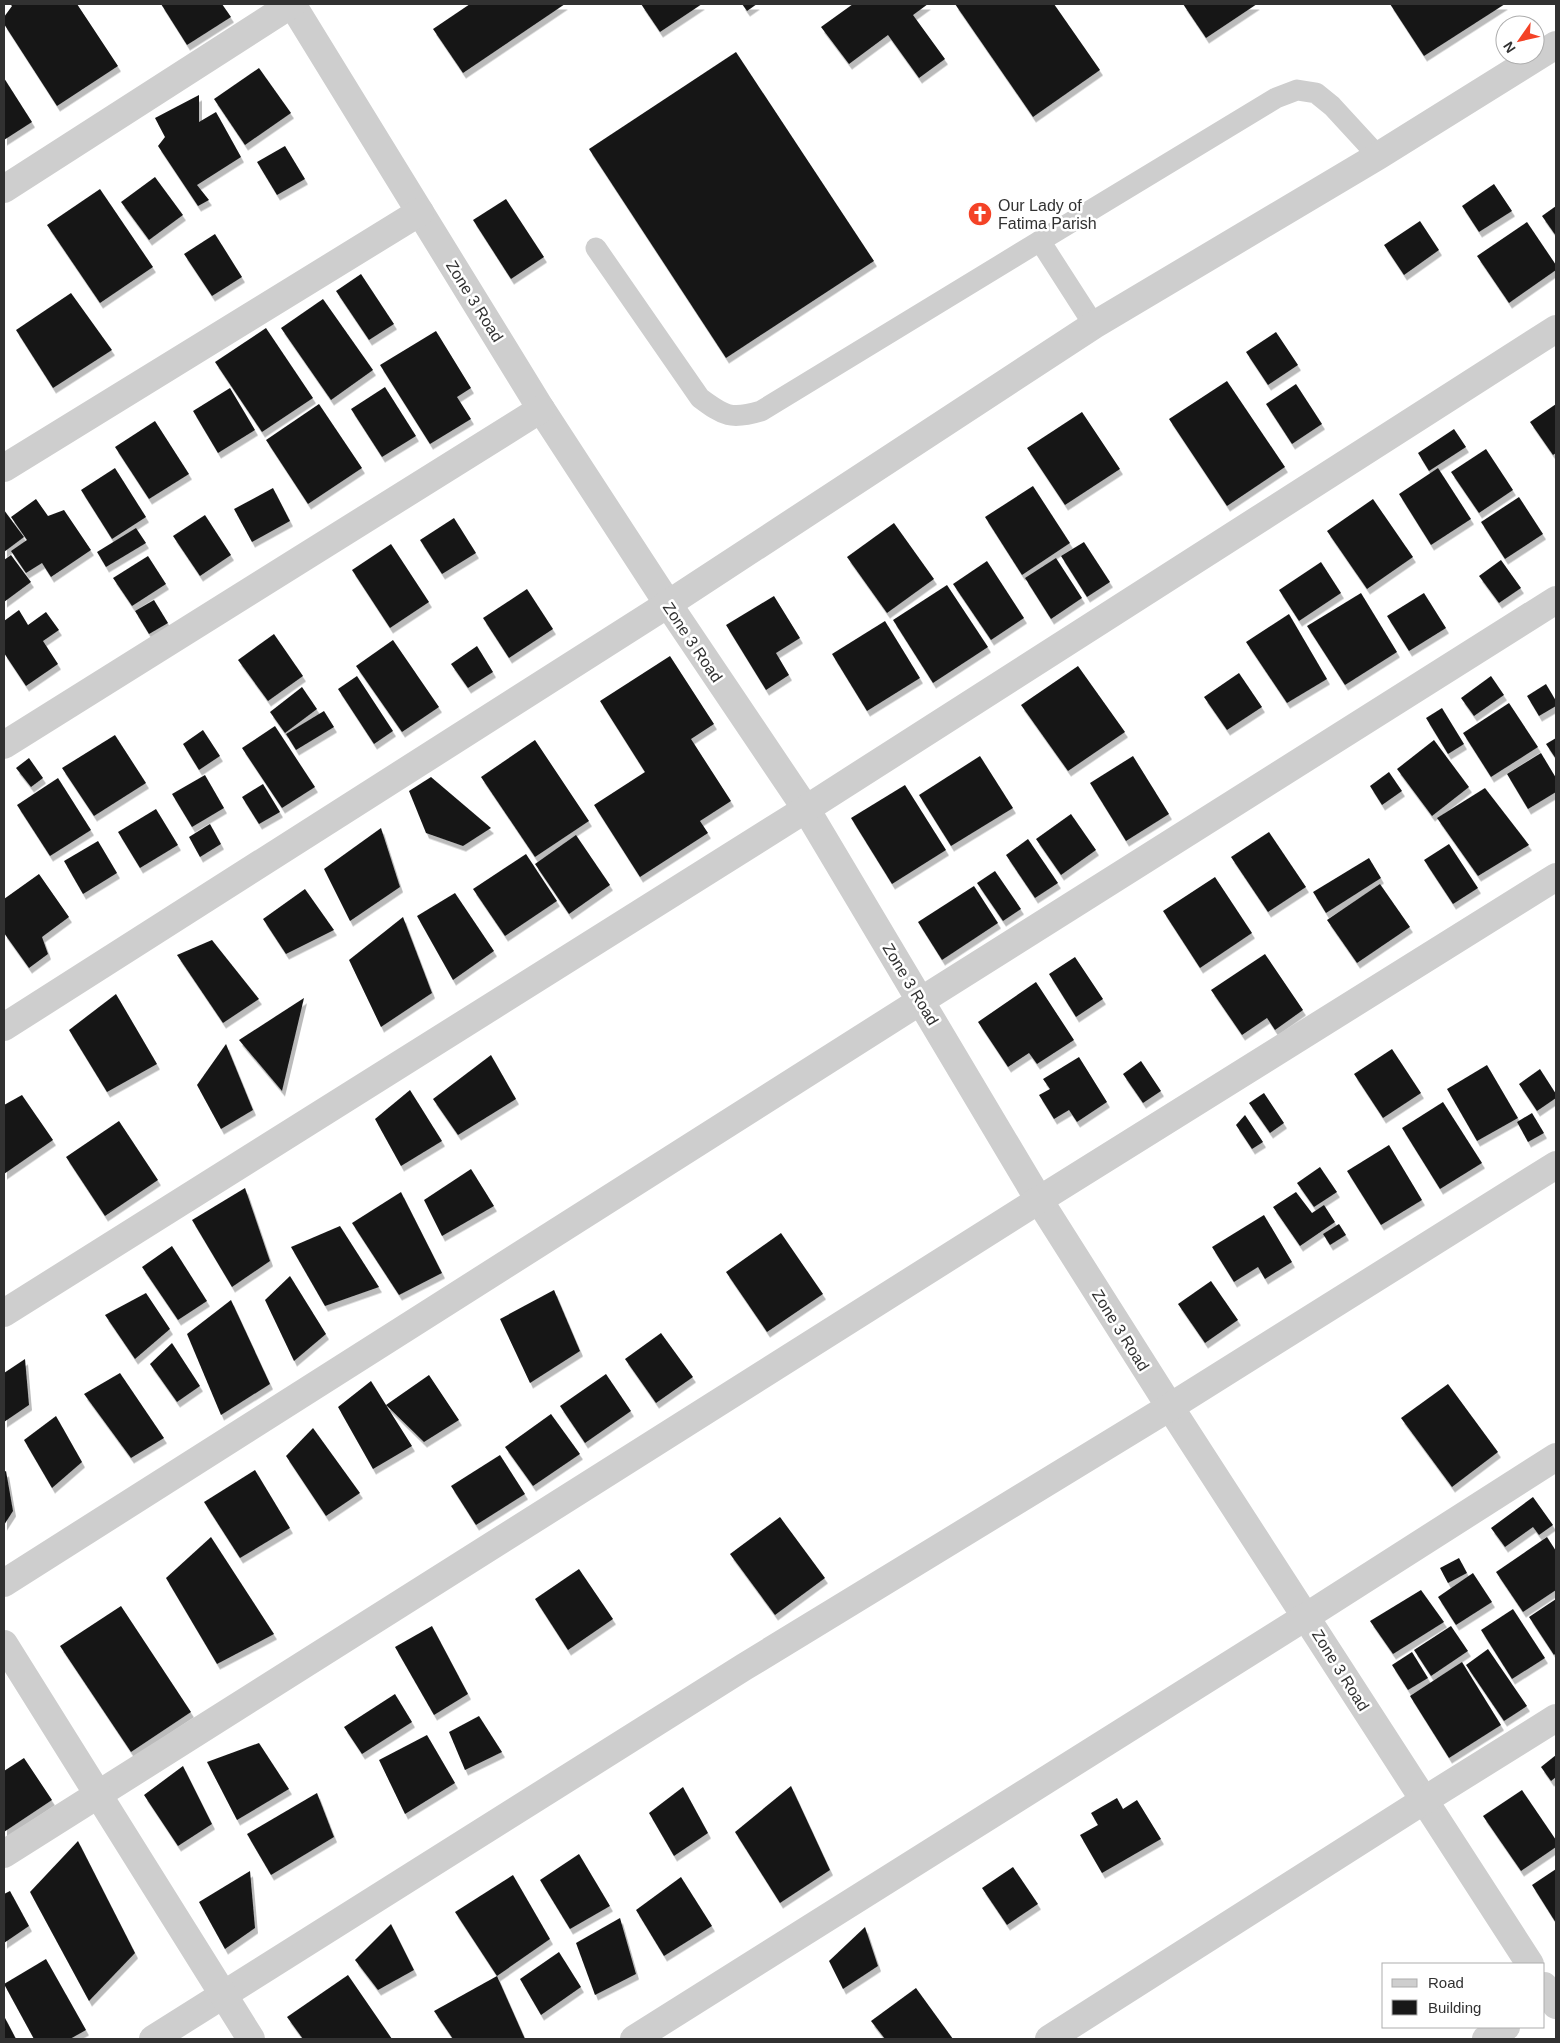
<svg xmlns="http://www.w3.org/2000/svg" width="1560" height="2043" viewBox="0 0 1560 2043" font-family="Arial,sans-serif">
  <style>
    .building { fill: #181818; filter: url(#shadow) }
    .lines { fill: none; stroke-linecap: round; stroke-linejoin: round }
    .service { stroke: #cecece; stroke-width: 21 }
    .minor { stroke: #cecece; stroke-width: 28 }
    .tertiary { stroke: #cecece; stroke-width: 28 }
    .labels { text-anchor: middle; stroke-width: 5; stroke-linejoin: round; paint-order: stroke }
    .poi-label { font-size: 16px; fill: #313131; stroke: #fff; text-anchor: start }
    .street-label { font-size: 16px; fill: #313131; stroke: #fff }
  </style>
  <defs>
    <filter id="shadow"><feDropShadow dx="3" dy="5.5" stdDeviation="0" flood-color="#0004"/></filter>
  </defs>
  <rect width="100%" height="100%" fill="#fff"/>
  <g class="building">
    <polygon points="10,4 77,4 118,66 57,106 4,24 4,17 12,6"/>
    <polygon points="161,4 222,4 231,17 187,45"/>
    <polygon points="470,4 565,4 463,73 433,29"/>
    <polygon points="641,4 702,4 660,32"/>
    <polygon points="742,4 757,4 747,11"/>
    <polygon points="853,4 928,4 913,15 945,59 919,78 888,35 849,64 821,27"/>
    <polygon points="955,4 1054,4 1100,70 1033,117"/>
    <polygon points="1183,4 1257,4 1206,38"/>
    <polygon points="1390,4 1505,4 1424,56"/>
    <polygon points="736,52 874,261 726,358 589,149"/>
    <polygon points="259,68 291,113 245,145 214,99"/>
    <polygon points="4,78 32,122 4,140"/>
    <polygon points="199,95 199,122 216,112 241,157 197,185 209,200 198,206 158,146 165,137 155,118"/>
    <polygon points="285,146 305,179 277,195 257,162"/>
    <polygon points="155,177 183,215 149,240 121,202"/>
    <polygon points="1494,184 1512,211 1479,232 1462,206"/>
    <polygon points="100,189 153,267 100,303 47,225"/>
    <polygon points="506,199 544,257 511,279 473,220"/>
    <polygon points="1556,206 1556,236 1542,216"/>
    <polygon points="1420,221 1439,250 1404,275 1384,245"/>
    <polygon points="1527,222 1556,265 1556,270 1509,303 1477,256"/>
    <polygon points="215,234 242,277 212,296 184,254"/>
    <polygon points="361,274 394,324 369,340 336,291"/>
    <polygon points="71,293 112,350 53,388 16,330"/>
    <polygon points="323,299 373,370 331,400 281,328"/>
    <polygon points="266,328 313,398 262,432 215,362"/>
    <polygon points="436,331 471,388 457,397 471,419 430,444 380,365"/>
    <polygon points="1276,332 1298,365 1268,385 1246,352"/>
    <polygon points="1227,381 1285,467 1227,506 1169,419"/>
    <polygon points="1296,384 1322,424 1292,444 1266,404"/>
    <polygon points="385,387 416,436 382,457 351,409"/>
    <polygon points="230,388 255,430 218,453 193,411"/>
    <polygon points="319,404 362,468 308,504 266,440"/>
    <polygon points="1556,404 1556,453 1553,455 1530,422"/>
    <polygon points="1082,412 1120,469 1065,505 1027,448"/>
    <polygon points="155,421 189,474 149,499 115,447"/>
    <polygon points="1454,429 1466,447 1429,471 1418,453"/>
    <polygon points="1486,449 1513,490 1479,513 1451,472"/>
    <polygon points="115,468 146,517 112,539 81,490"/>
    <polygon points="1438,468 1471,519 1431,545 1399,494"/>
    <polygon points="1033,486 1070,543 1022,575 985,517"/>
    <polygon points="273,488 290,521 252,542 234,509"/>
    <polygon points="1519,497 1543,534 1505,559 1481,522"/>
    <polygon points="36,499 48,516 64,510 91,550 51,577 42,563 26,573 11,551 27,540 11,517"/>
    <polygon points="1373,499 1413,557 1367,589 1327,531"/>
    <polygon points="4,510 24,537 4,552"/>
    <polygon points="205,515 231,555 200,576 173,536"/>
    <polygon points="454,518 476,553 442,574 420,540"/>
    <polygon points="894,523 934,579 887,613 847,557"/>
    <polygon points="136,528 146,543 106,567 97,552"/>
    <polygon points="1084,542 1110,582 1087,597 1061,556"/>
    <polygon points="391,544 429,602 390,628 352,570"/>
    <polygon points="11,555 31,582 4,602 4,560"/>
    <polygon points="148,556 166,584 132,606 113,578"/>
    <polygon points="1056,558 1082,598 1051,619 1025,578"/>
    <polygon points="1501,560 1521,588 1499,603 1479,576"/>
    <polygon points="987,561 1024,618 991,640 953,584"/>
    <polygon points="1321,562 1341,593 1299,621 1279,590"/>
    <polygon points="947,585 988,647 933,683 893,620"/>
    <polygon points="527,589 553,629 509,658 483,618"/>
    <polygon points="1361,593 1397,652 1345,685 1307,626"/>
    <polygon points="1424,593 1446,628 1409,651 1387,616"/>
    <polygon points="774,596 800,638 776,653 789,675 766,690 726,625"/>
    <polygon points="154,600 168,623 149,634 135,611"/>
    <polygon points="19,610 28,625 46,612 59,630 43,641 58,664 26,686 4,653 4,621"/>
    <polygon points="1289,614 1327,679 1287,703 1246,642"/>
    <polygon points="885,621 920,678 867,711 832,654"/>
    <polygon points="274,634 303,676 268,701 238,660"/>
    <polygon points="393,640 439,707 402,732 356,666"/>
    <polygon points="477,646 493,672 468,688 451,664"/>
    <polygon points="670,656 714,724 691,739 731,801 700,821 708,833 640,877 594,805 645,772 600,701"/>
    <polygon points="1078,666 1125,732 1068,771 1021,705"/>
    <polygon points="1239,673 1262,707 1227,730 1204,697"/>
    <polygon points="357,676 393,731 374,744 338,689"/>
    <polygon points="1491,676 1504,695 1474,716 1461,698"/>
    <polygon points="1546,684 1556,701 1556,706 1539,716 1527,696"/>
    <polygon points="302,687 317,709 285,733 270,712"/>
    <polygon points="1509,703 1538,747 1491,777 1463,733"/>
    <polygon points="1442,708 1464,744 1448,754 1426,718"/>
    <polygon points="324,711 334,727 296,750 286,734"/>
    <polygon points="275,726 315,787 282,808 242,748"/>
    <polygon points="203,730 220,756 199,770 183,744"/>
    <polygon points="115,735 146,783 94,816 62,768"/>
    <polygon points="1556,738 1556,759 1546,744"/>
    <polygon points="535,740 589,821 535,857 481,777"/>
    <polygon points="1434,740 1469,787 1432,816 1397,769"/>
    <polygon points="1541,753 1556,778 1556,792 1528,809 1507,774"/>
    <polygon points="980,756 1013,808 951,846 919,795"/>
    <polygon points="1133,756 1169,814 1126,841 1090,783"/>
    <polygon points="29,758 43,778 31,787 16,768"/>
    <polygon points="1389,772 1402,791 1382,805 1370,786"/>
    <polygon points="205,775 224,808 192,827 172,794"/>
    <polygon points="431,777 491,828 463,846 426,833 409,791"/>
    <polygon points="58,778 91,830 50,856 17,805"/>
    <polygon points="263,784 280,812 259,824 242,797"/>
    <polygon points="905,785 946,850 892,884 851,818"/>
    <polygon points="1485,788 1529,845 1478,876 1437,818"/>
    <polygon points="156,809 178,845 140,868 118,832"/>
    <polygon points="1071,814 1096,850 1061,875 1036,839"/>
    <polygon points="210,824 221,844 200,857 189,837"/>
    <polygon points="381,828 400,887 350,921 324,869"/>
    <polygon points="1269,832 1306,887 1268,912 1231,857"/>
    <polygon points="576,835 610,885 569,914 535,864"/>
    <polygon points="1028,839 1058,883 1035,898 1006,855"/>
    <polygon points="98,841 117,873 83,894 64,861"/>
    <polygon points="1449,844 1478,888 1453,904 1424,860"/>
    <polygon points="526,854 557,901 505,936 473,889"/>
    <polygon points="1369,858 1381,878 1326,913 1313,892"/>
    <polygon points="995,871 1021,909 1003,921 977,883"/>
    <polygon points="39,874 69,917 42,937 48,954 29,968 4,933 4,899"/>
    <polygon points="1215,877 1252,933 1200,968 1163,911"/>
    <polygon points="1380,884 1410,927 1357,963 1327,920"/>
    <polygon points="974,886 998,923 942,960 918,922"/>
    <polygon points="305,889 334,930 286,954 263,919"/>
    <polygon points="455,893 494,951 453,980 417,916"/>
    <polygon points="403,917 432,993 381,1027 349,960"/>
    <polygon points="212,940 259,999 223,1023 177,955"/>
    <polygon points="1265,954 1303,1010 1275,1030 1267,1018 1242,1035 1211,990"/>
    <polygon points="1075,957 1103,999 1076,1017 1049,974"/>
    <polygon points="1036,982 1074,1040 1037,1064 1029,1053 1008,1067 978,1022"/>
    <polygon points="116,994 157,1064 107,1092 69,1030"/>
    <polygon points="304,998 282,1091 239,1040"/>
    <polygon points="226,1044 253,1110 221,1129 197,1085"/>
    <polygon points="1392,1049 1421,1093 1383,1118 1354,1074"/>
    <polygon points="491,1055 516,1099 458,1135 433,1099"/>
    <polygon points="1079,1057 1107,1102 1077,1122 1069,1110 1054,1119 1039,1095 1050,1089 1043,1079"/>
    <polygon points="1141,1061 1161,1091 1143,1103 1123,1074"/>
    <polygon points="1487,1065 1518,1118 1477,1141 1447,1089"/>
    <polygon points="1540,1069 1556,1094 1556,1098 1537,1111 1519,1084"/>
    <polygon points="410,1090 442,1141 401,1166 375,1119"/>
    <polygon points="1264,1093 1284,1123 1270,1133 1249,1103"/>
    <polygon points="22,1095 53,1140 4,1174 4,1105"/>
    <polygon points="1443,1102 1482,1163 1440,1189 1402,1128"/>
    <polygon points="1532,1113 1544,1133 1528,1142 1517,1122"/>
    <polygon points="1245,1115 1263,1142 1252,1149 1236,1125"/>
    <polygon points="119,1121 158,1180 105,1216 66,1157"/>
    <polygon points="1389,1145 1422,1200 1381,1225 1347,1171"/>
    <polygon points="1320,1167 1337,1192 1314,1207 1297,1183"/>
    <polygon points="471,1169 494,1206 442,1236 424,1200"/>
    <polygon points="245,1188 270,1261 232,1287 192,1220"/>
    <polygon points="401,1192 442,1273 399,1295 352,1223"/>
    <polygon points="1296,1192 1312,1213 1324,1205 1335,1222 1300,1246 1273,1207"/>
    <polygon points="1264,1215 1292,1262 1265,1279 1258,1267 1234,1282 1212,1247"/>
    <polygon points="1339,1224 1346,1235 1330,1245 1323,1234"/>
    <polygon points="340,1226 379,1287 325,1306 291,1247"/>
    <polygon points="781,1233 823,1294 767,1332 726,1272"/>
    <polygon points="172,1246 207,1301 178,1320 142,1267"/>
    <polygon points="290,1276 326,1334 294,1361 265,1300"/>
    <polygon points="1211,1281 1238,1320 1205,1343 1178,1304"/>
    <polygon points="554,1290 580,1351 530,1383 500,1319"/>
    <polygon points="146,1293 170,1329 135,1359 105,1315"/>
    <polygon points="231,1300 270,1384 221,1415 187,1334"/>
    <polygon points="661,1333 693,1377 656,1403 625,1359"/>
    <polygon points="172,1343 200,1386 177,1402 150,1364"/>
    <polygon points="25,1359 29,1405 4,1422 4,1373"/>
    <polygon points="120,1373 164,1438 131,1458 84,1394"/>
    <polygon points="606,1374 631,1411 585,1443 560,1406"/>
    <polygon points="429,1375 459,1420 424,1442 386,1405 412,1446 373,1469 338,1407 371,1381 386,1405"/>
    <polygon points="1448,1384 1498,1452 1452,1487 1401,1418"/>
    <polygon points="551,1414 580,1454 533,1486 505,1447"/>
    <polygon points="56,1416 82,1462 52,1488 24,1440"/>
    <polygon points="313,1428 360,1493 326,1516 286,1456"/>
    <polygon points="500,1455 525,1494 476,1525 451,1486"/>
    <polygon points="255,1470 290,1528 240,1558 204,1502"/>
    <polygon points="6,1471 13,1511 4,1525 4,1472"/>
    <polygon points="1533,1497 1553,1525 1539,1535 1533,1527 1505,1547 1491,1528"/>
    <polygon points="780,1517 825,1578 775,1615 730,1554"/>
    <polygon points="211,1537 274,1634 217,1664 166,1578"/>
    <polygon points="1547,1537 1556,1551 1556,1590 1523,1612 1496,1572"/>
    <polygon points="1459,1558 1467,1573 1448,1583 1440,1568"/>
    <polygon points="579,1569 613,1619 568,1650 535,1599"/>
    <polygon points="1473,1573 1492,1602 1456,1625 1438,1597"/>
    <polygon points="1421,1590 1444,1622 1393,1654 1370,1621"/>
    <polygon points="1556,1599 1556,1653 1554,1655 1529,1617"/>
    <polygon points="121,1606 191,1712 131,1752 60,1646"/>
    <polygon points="1513,1609 1545,1658 1512,1679 1481,1630"/>
    <polygon points="432,1626 468,1694 434,1715 395,1647"/>
    <polygon points="1451,1626 1468,1651 1431,1676 1414,1650"/>
    <polygon points="1488,1649 1527,1706 1504,1721 1466,1665"/>
    <polygon points="1412,1652 1428,1678 1408,1690 1392,1665"/>
    <polygon points="1462,1662 1501,1725 1449,1758 1410,1696"/>
    <polygon points="395,1694 412,1722 362,1754 344,1727"/>
    <polygon points="479,1716 502,1752 465,1770 449,1732"/>
    <polygon points="427,1735 455,1783 405,1814 379,1760"/>
    <polygon points="259,1743 289,1789 237,1820 207,1762"/>
    <polygon points="1556,1755 1556,1777 1551,1781 1541,1767"/>
    <polygon points="24,1758 52,1800 4,1832 4,1771"/>
    <polygon points="183,1766 212,1824 178,1846 144,1795"/>
    <polygon points="791,1786 830,1870 780,1903 735,1832"/>
    <polygon points="683,1787 708,1833 674,1856 649,1813"/>
    <polygon points="1522,1790 1556,1840 1556,1847 1521,1871 1483,1816"/>
    <polygon points="317,1793 334,1837 271,1875 247,1834"/>
    <polygon points="1117,1798 1123,1809 1137,1800 1161,1839 1102,1873 1080,1835 1098,1825 1091,1813"/>
    <polygon points="78,1841 135,1953 89,2001 30,1892"/>
    <polygon points="579,1854 610,1906 570,1929 540,1880"/>
    <polygon points="1013,1867 1038,1904 1007,1925 982,1888"/>
    <polygon points="1556,1869 1556,1923 1532,1885"/>
    <polygon points="250,1871 255,1928 225,1949 199,1902"/>
    <polygon points="513,1875 550,1939 497,1976 455,1912"/>
    <polygon points="681,1877 712,1926 664,1956 636,1910"/>
    <polygon points="10,1891 29,1926 4,1943 4,1894"/>
    <polygon points="620,1918 636,1974 595,1995 576,1943"/>
    <polygon points="391,1924 414,1970 378,1990 355,1960"/>
    <polygon points="865,1927 878,1966 843,1989 829,1961"/>
    <polygon points="559,1952 581,1987 541,2015 520,1979"/>
    <polygon points="46,1959 86,2030 70,2039 34,2039 4,1984"/>
    <polygon points="348,1975 392,2039 303,2039 287,2017"/>
    <polygon points="497,1976 525,2039 453,2039 434,2011"/>
    <polygon points="916,1988 953,2039 885,2039 871,2021"/>
    <polygon points="4,2016 16,2039 4,2039"/>
  </g>
  <g class="lines">
    <g class="service">
      <polyline points="1040,241 1276,98 1297,90 1316,93 1332,106 1378,156"/>
      <path d="M 596,248 L 700,398 C 724,416 731,420 761,411 L 1040,241 L 1094,325"/>
    </g>
    <g class="minor">
      <polyline points="292,4 541,409 668,604 806,809 1039,1200 1170,1407 1530,1964"/>
      <polyline points="4,189 292,4"/>
      <polyline points="4,468 420,212"/>
      <polyline points="4,745 541,409"/>
      <polyline points="4,1027 668,604 1094,325 1378,156 1556,45"/>
      <polyline points="4,1313 806,809 1556,329"/>
      <polyline points="4,1583 922,1000 1556,600"/>
      <polyline points="4,1854 1039,1200 1556,877"/>
      <polyline points="1544,1986 1556,2005"/>
      <polyline points="153,2039 744,1667 1170,1407 1556,1165"/>
      <polyline points="634,2039 1307,1616 1556,1457"/>
      <polyline points="1049,2039 1423,1801 1556,1718"/>
      <polyline points="1486,2039 1506,2027"/>
    </g>
    <polyline class="tertiary" points="4,1644 251,2039"/>
  </g>
  <defs>
    <g id="church-disc" transform="scale(1.25)"><circle r="9.5" fill="#f44226" stroke="#fff"/><path d="M-1.2-6h2.4v3.5h3.3v2.4h-3.3V6h-2.4V-.1h-3.3v-2.4h3.3Z" fill="#fff"/></g>
  </defs>
  <g fill-rule="evenodd">
    <use href="#church-disc" x="980" y="214"/>
  </g>
  <g class="labels">
    <g class="poi-label">
      <text x="998" y="211">Our Lady of<tspan x="998" dy="18">Fatima Parish</tspan></text>
    </g>
    <g class="street-label">
      <text transform="translate(475 301) rotate(58)" y="6">Zone 3 Road</text>
      <text transform="translate(693 642) rotate(56)" y="6">Zone 3 Road</text>
      <text transform="translate(911 984) rotate(59)" y="6">Zone 3 Road</text>
      <text transform="translate(1121 1330) rotate(58)" y="6">Zone 3 Road</text>
      <text transform="translate(1341 1670) rotate(58)" y="6">Zone 3 Road</text>
    </g>
  </g>
  <rect width="1560" height="2043" fill="none" stroke="#313131" stroke-width="10"/>
  <rect x="1382" y="1963" width="162" height="65" fill="#ffffff" stroke="#adadad"/>
  <rect x="1392" y="1979" width="25" height="8" fill="#cecece" stroke="#adadad"/>
  <text x="1428" y="1988" font-size="15" fill="#313131">Road</text>
  <rect x="1392" y="2000" width="25" height="15" fill="#181818" stroke="#adadad"/>
  <text x="1428" y="2013" font-size="15" fill="#313131">Building</text>
  <g transform="translate(1520 40) rotate(236)"><circle r="24" fill="#ffffff" stroke="#adadad"/>
  <path d="M0-4L9 19L0 12L-9 19Z" fill="#f44226"/>
  <text y="-8" font-size="14" font-weight="bold" text-anchor="middle" fill="#313131">N</text>
  </g>
</svg>
